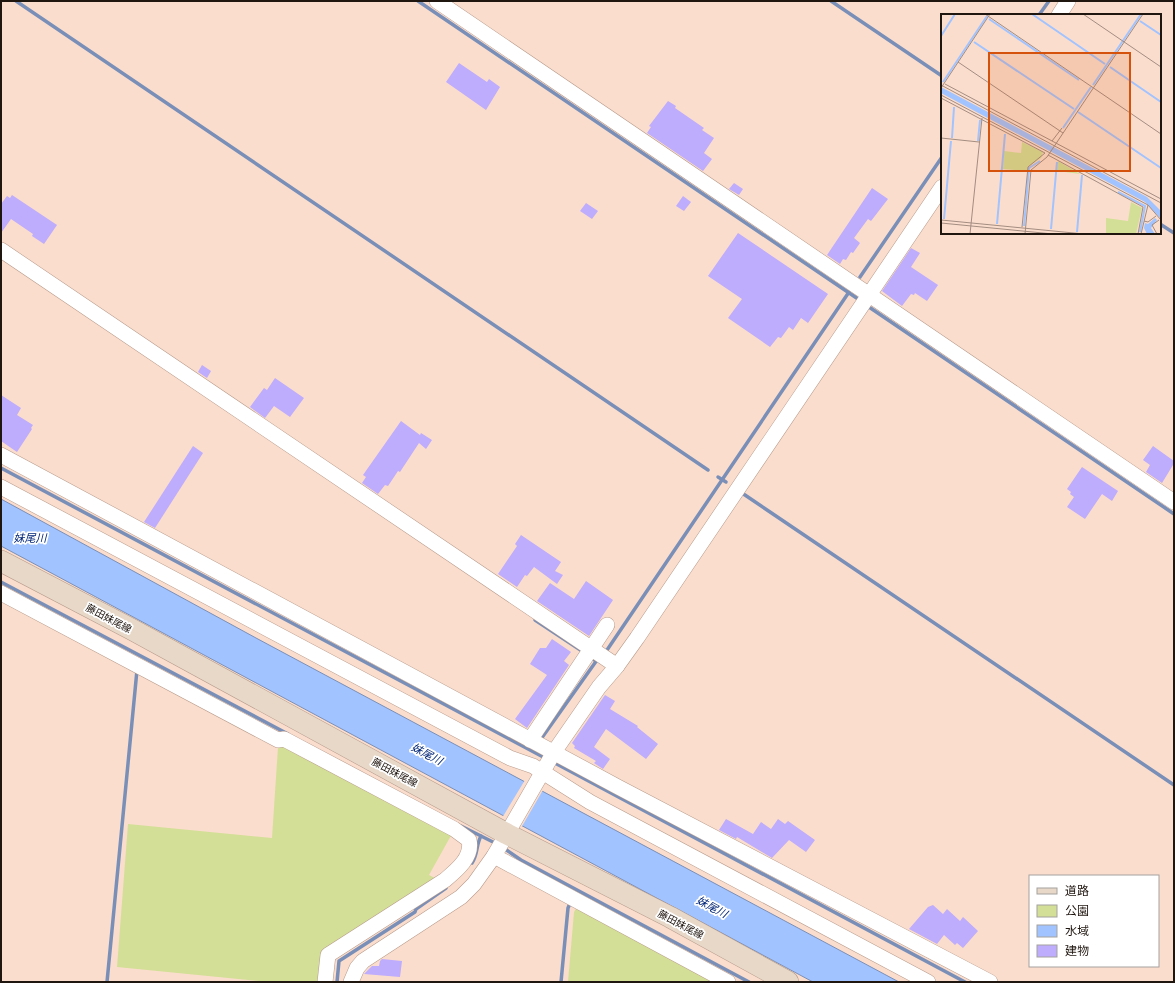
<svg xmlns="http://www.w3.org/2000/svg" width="1175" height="983" viewBox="0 0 1175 983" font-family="Raleway,'Noto Sans JP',sans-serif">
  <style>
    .green { fill: #d3df96 }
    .water { fill: #a1c3ff; stroke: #7a8fb7 }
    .pier { fill: #fbddcd }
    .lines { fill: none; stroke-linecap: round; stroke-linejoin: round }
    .stream { stroke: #7a8fb7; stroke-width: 3.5 }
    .building { fill: #beacfd }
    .street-casing { stroke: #b79b8b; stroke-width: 16 }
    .secondary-casing { stroke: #b79b8b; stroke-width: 22 }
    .street { stroke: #fff; stroke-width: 15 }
    .secondary { stroke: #e7d8c8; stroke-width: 21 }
    .labels { text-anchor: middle; stroke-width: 3.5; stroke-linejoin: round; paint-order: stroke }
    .street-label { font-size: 10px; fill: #201610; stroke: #fff }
    .water-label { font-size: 11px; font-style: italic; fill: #002577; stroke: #fff }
    .inset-river { fill: none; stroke: #a1c3ff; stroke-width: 2 }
    .inset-road { fill: none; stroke: #a38d81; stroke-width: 1 }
    .view { fill: #d4520c; fill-opacity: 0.15; stroke: #d4520c; stroke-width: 2 }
    .inset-edge { fill: none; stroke: #201610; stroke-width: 2 }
  </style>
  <rect width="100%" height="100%" fill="#fbddcd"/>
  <g class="green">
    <polygon points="284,742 453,832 429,875 439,880 327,950 321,982 268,982 117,967 128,824 272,838 278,747"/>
    <polygon points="577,907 719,982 568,982 574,912"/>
  </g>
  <polygon class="water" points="1,499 256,638 899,982 813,982 1,546"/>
  <polygon class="pier" points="525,780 543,790 521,828 502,818"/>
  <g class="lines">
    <g class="stream">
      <polyline points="16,1 708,470"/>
      <polyline points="418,1 861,301"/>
      <polyline points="831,1 942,76"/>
      <polyline points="1039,15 1049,1"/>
      <polyline points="1160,224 1174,233"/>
      <polyline points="860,277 942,157"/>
      <polyline points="866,305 1174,514"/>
      <polyline points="1,468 545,758"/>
      <polyline points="718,477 726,482"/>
      <polyline points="742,493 1174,785"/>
      <polyline points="1,582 288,734"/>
      <polyline points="535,620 585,653"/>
      <polyline points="605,653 849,292"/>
      <polyline points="590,657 596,661"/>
      <polyline points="541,739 597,660"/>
      <polyline points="553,762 965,982"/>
      <polyline points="461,826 497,844"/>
      <polyline points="502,847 521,860 749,982"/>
      <path d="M 472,863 C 478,854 476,845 481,836"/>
      <polyline points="107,982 137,670"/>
      <polyline points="337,982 339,961 415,912 416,909 446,888"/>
      <polyline points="561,982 568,908 571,901"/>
    </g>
  </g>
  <g class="building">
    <polygon points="459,63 487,82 489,79 500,87 486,110 446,82"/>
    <polygon points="668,101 676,106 675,108 704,128 702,130 714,138 704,153 712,159 703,171 647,133 651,127 649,126"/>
    <polygon points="734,183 743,189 739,195 729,189"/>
    <polygon points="872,188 888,199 871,221 868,219 854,238 860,243 853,253 851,252 846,260 843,259 840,264 827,255"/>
    <polygon points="12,195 57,225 44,244 32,236 33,234 11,219 1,233 1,204 7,196 10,198"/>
    <polygon points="683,196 691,202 684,211 676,206"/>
    <polygon points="586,203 598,211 592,219 580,211"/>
    <polygon points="738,233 828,294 808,323 801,318 793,330 789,327 781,338 778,337 770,347 728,318 742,299 708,276"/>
    <polygon points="911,248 920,253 911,267 938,285 927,301 915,293 914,295 911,294 902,306 882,291"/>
    <polygon points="202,365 211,371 207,378 198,372"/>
    <polygon points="275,378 304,398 290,417 274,406 265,418 250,407 264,388 267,390"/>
    <polygon points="1,395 21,408 17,415 33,425 31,428 32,429 17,452 1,441"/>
    <polygon points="401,421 420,435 421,433 432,440 426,449 419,443 400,472 398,471 388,486 385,485 378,494 362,483 366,477 363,475"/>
    <polygon points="193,446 203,453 155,528 144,522"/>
    <polygon points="1153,446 1174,461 1173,465 1162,483 1146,472 1150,465 1143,460"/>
    <polygon points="1082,467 1118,491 1112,501 1102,494 1085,519 1067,507 1074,497 1070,494 1071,492 1067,489"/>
    <polygon points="521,535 561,562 555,571 563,575 557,584 534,567 527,576 525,575 517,587 498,574 517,546 515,544"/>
    <polygon points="586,581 613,600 589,636 537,601 550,583 574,599"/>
    <polygon points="552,639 571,652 564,661 569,665 527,728 515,719 547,675 530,664 540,648 546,648"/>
    <polygon points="605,695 615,701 610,709 638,726 637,727 658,744 646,759 606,729 594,747 610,759 603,769 594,763 596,761 574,748 575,746 572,743"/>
    <polygon points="726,819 753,834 761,822 771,829 778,819 785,824 788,821 815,840 806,852 789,840 772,858 737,837 736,839 719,830"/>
    <polygon points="933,905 943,914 947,909 960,921 963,917 978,931 963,948 957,943 955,945 944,935 937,944 909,929 928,907"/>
    <polygon points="382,959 402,961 400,977 364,974 372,966 379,966 380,961"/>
  </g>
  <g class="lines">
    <g class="street-casing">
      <g id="street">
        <polyline points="437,1 1174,502"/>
        <polyline points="1059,15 1068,1"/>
        <polyline points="1,250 617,666"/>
        <polyline points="1,455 618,787 990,982"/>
        <polyline points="1,487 510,758 533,766 590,802 928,982"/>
        <path d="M 1,593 L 278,740 L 284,739 L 454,829 L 469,840 C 473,857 457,870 445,880 L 328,955 L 325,982"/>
        <polyline points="530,740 607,625"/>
        <polyline points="494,856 728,982"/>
        <polyline points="351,982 357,968 363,961 461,897 474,884 494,856 554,752 599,687 617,666 637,638 942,187"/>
      </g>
    </g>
    <g class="secondary-casing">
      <polyline id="secondary" points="1,561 131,629 507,834 670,917 788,982"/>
    </g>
    <use href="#street" class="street"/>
    <use href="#secondary" class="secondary"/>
  </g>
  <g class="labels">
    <g class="street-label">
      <text transform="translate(109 618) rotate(28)" y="4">藤田妹尾線</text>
      <text transform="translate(395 772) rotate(28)" y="4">藤田妹尾線</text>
      <text transform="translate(681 924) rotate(28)" y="4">藤田妹尾線</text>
    </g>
    <g class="water-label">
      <text x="30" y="542">妹尾川</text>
      <text transform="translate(427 754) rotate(28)" y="4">妹尾川</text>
      <text transform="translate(712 907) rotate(28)" y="4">妹尾川</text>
    </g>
  </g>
  <g transform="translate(941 14)">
    <rect width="220" height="220" fill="#fbddcd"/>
    <path d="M 81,128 L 102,138 L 100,144 L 87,153 L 86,157 L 62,155 L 63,137 L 80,139 ZM 117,147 L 139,160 L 116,157 ZM 190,188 L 201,194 L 195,220 L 165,219 L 165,204 L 187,207 Z" fill="#d3df96"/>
    <path d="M 0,73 L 206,183 L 220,197 L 220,205 L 204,188 L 0,79 ZM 214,204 L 216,206 L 210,214 L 214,220 L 206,220 L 203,214 L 204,209 L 207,210 Z" fill="#a1c3ff"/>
    <path class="inset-river" d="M 91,0 L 164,50M 48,5 L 138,66M 199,7 L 220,21M 0,22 L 14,0M 33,28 L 133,95M 169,53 L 220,88M 2,68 L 46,2M 152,71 L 200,0M 137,98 L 220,154M 122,114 L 150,73M 11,124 L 13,93M 37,127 L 39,106M 177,178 L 204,192 L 199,218M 3,205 L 10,127M 56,210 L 64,120M 83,212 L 88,154 L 99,147M 110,215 L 116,148M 136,218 L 141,161"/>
    <path class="inset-road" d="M 44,0 L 220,120M 142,0 L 220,53M 17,48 L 122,119M 4,70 L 220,185M 0,71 L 220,189M 0,74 L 49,0M 0,81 L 207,191M 0,84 L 104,139 L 87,153 L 81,213M 0,124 L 38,128M 111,127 L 121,114M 107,141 L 202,193 L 197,220M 207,191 L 220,206M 0,206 L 143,220M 203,207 L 207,208 L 215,202M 0,209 L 112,220M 29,220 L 41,104M 84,220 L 90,156 L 106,143 L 202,0M 200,220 L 207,191M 216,220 L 211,211 L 218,206"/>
    <path class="view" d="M 48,39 L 189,39 L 189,157 L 48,157 Z"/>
    <rect width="220" height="220" class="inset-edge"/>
  </g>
  <rect width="1175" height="983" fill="none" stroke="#201610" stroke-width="4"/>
  <rect x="1029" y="875" width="130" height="92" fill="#ffffff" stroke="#a6a29f"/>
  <rect x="1037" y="888" width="20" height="6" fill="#e7d8c8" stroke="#a6a29f"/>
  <text x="1065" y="895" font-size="12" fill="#201610">道路</text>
  <rect x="1037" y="905" width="20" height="12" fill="#d3df96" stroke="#a6a29f"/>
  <text x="1065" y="915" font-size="12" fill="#201610">公園</text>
  <rect x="1037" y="925" width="20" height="12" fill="#a1c3ff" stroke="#a6a29f"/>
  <text x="1065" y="935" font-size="12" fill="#201610">水域</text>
  <rect x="1037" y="945" width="20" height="12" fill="#beacfd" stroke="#a6a29f"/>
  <text x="1065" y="955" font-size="12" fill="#201610">建物</text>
</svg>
